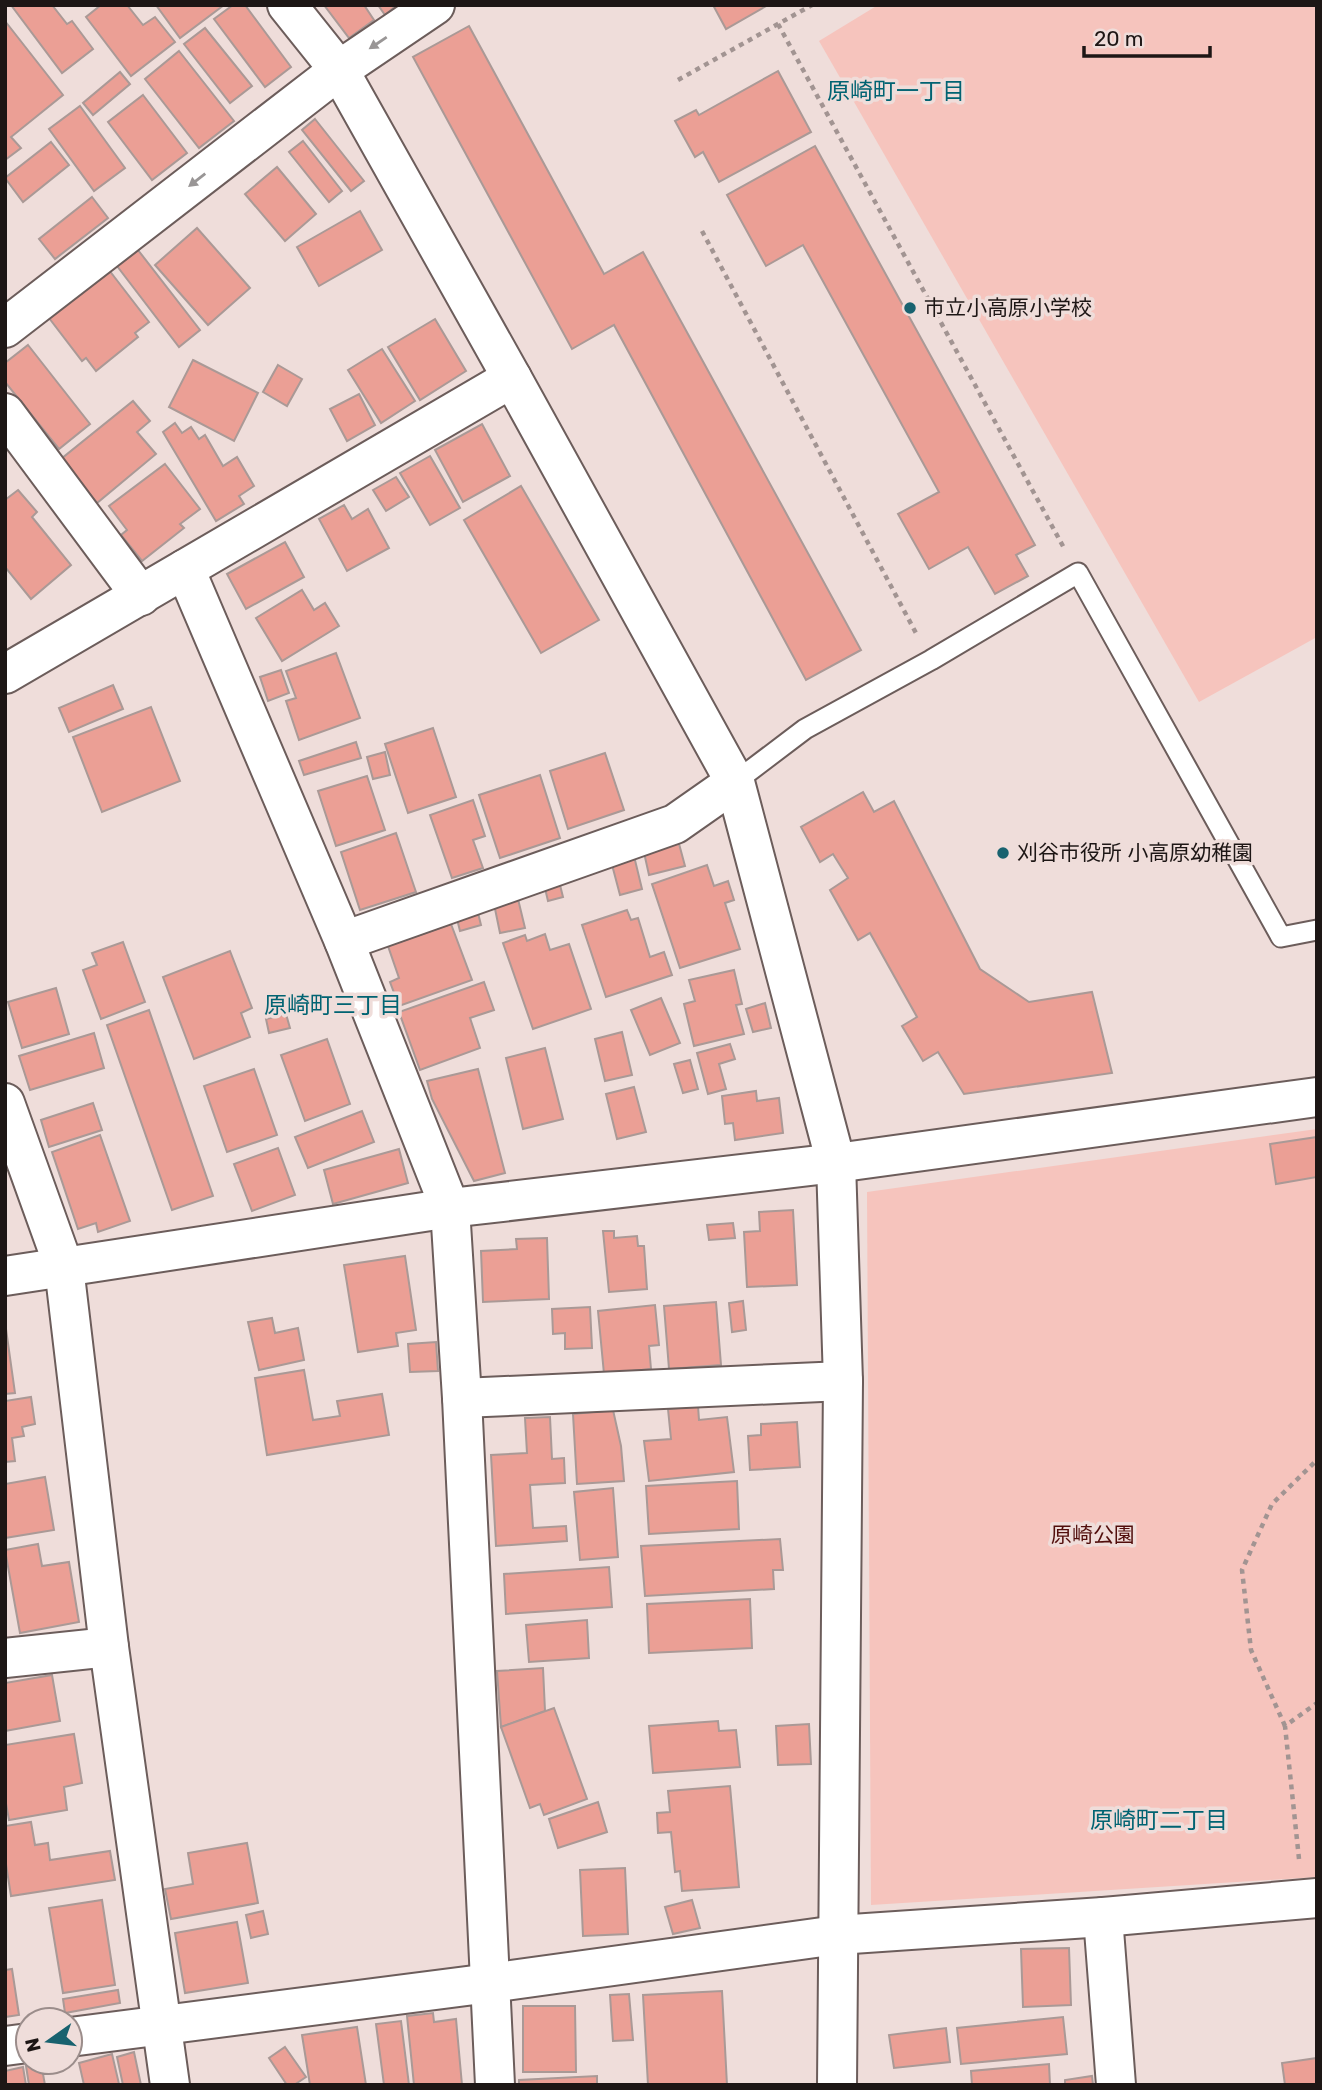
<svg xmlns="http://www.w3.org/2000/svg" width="1322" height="2090" viewBox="0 0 1322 2090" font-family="Rubik,'Noto Sans JP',sans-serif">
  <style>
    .green { fill: #f6c4bd }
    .building { fill: #eb9f95; stroke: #aa9996; stroke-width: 2 }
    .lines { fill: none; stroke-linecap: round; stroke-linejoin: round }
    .lane-casing { stroke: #6c5d5b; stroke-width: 23 }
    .street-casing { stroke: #6c5d5b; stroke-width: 42 }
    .secondary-casing { stroke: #6c5d5b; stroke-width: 42 }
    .path { stroke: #a29492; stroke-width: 4.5; stroke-dasharray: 5 5; stroke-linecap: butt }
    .lane { stroke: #fff; stroke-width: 19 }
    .street { stroke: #fff; stroke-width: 38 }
    .secondary { stroke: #fff; stroke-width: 38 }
    .oneway { fill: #999696 }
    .poi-dot { fill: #18626f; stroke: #efddda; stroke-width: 2.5 }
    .labels { text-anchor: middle; stroke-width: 7; stroke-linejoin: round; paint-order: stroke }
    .poi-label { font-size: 21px; fill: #1d1615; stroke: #efddda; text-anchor: start }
    .park-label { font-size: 21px; fill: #510e0c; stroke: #efddda }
    .neighbourhood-label { font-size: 23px; fill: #016372; stroke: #efddda }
  </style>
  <rect width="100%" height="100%" fill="#efddda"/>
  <g class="green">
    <polygon points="878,5 1317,5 1317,637 1199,702 819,41"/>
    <polygon points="1317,1129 1317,1877 871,1905 867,1192"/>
  </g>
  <g class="building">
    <polygon points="11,5 52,5 67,24 72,21 93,49 62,73"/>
    <polygon points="101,5 127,5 143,25 155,17 175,42 131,76 86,17"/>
    <polygon points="156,5 224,5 180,38"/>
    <polygon points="233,5 245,5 291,67 265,87 214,19"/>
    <polygon points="324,5 364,5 374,20 349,38"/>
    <polygon points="378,5 397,5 385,15"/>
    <polygon points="713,5 768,5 726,29"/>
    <polygon points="5,21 63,95 11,137 21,148 5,160"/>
    <polygon points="469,26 604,274 643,252 861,650 806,680 614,325 572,349 413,57"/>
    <polygon points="205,28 252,86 230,103 184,44"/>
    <polygon points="179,51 234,121 199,148 145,79"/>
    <polygon points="778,71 811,132 719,182 703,152 695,157 675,121 696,110 699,115"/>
    <polygon points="120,72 130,84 93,115 83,103"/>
    <polygon points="143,95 187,153 152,180 108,122"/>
    <polygon points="80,106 125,168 94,191 49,129"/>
    <polygon points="315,119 364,181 351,191 302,130"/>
    <polygon points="303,141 342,191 329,202 289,152"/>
    <polygon points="51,142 69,165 23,202 5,178"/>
    <polygon points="815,146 1035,545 1016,555 1028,576 995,594 968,547 929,569 898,514 939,492 803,245 766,266 727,195"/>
    <polygon points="277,167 316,214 285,241 245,194"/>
    <polygon points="92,197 108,218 55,259 39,239"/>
    <polygon points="360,211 382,250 319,286 297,247"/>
    <polygon points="197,228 250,288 208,325 155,265"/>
    <polygon points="138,250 200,330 179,347 117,266"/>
    <polygon points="109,270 149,322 135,333 138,337 96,371 86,358 82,361 49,318"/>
    <polygon points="435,319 466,371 420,400 388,347"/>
    <polygon points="28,345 90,424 59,449 5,382 5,363"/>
    <polygon points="382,349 415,401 381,423 348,370"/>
    <polygon points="193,360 258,393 234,441 169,407"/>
    <polygon points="278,365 302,379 287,406 263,392"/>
    <polygon points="359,394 375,425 347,441 330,409"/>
    <polygon points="133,401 150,421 137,432 156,454 97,503 61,459"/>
    <polygon points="175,423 182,433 191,427 199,439 205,435 223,466 237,457 254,486 239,496 244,504 216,521 163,432"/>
    <polygon points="482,424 510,476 463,502 435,450"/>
    <polygon points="430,456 460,508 430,525 400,473"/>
    <polygon points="165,464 200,509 180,524 184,528 142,561 121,535 127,530 109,506"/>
    <polygon points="396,477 409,497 386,511 373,490"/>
    <polygon points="521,486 599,620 541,653 464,520"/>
    <polygon points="18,490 37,512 32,517 71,565 31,599 5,567 5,500"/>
    <polygon points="344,505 352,519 368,509 389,548 347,571 319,519"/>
    <polygon points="285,542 304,577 246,609 227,574"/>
    <polygon points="302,590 314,610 325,603 339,626 282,661 256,618"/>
    <polygon points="336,653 360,718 299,740 286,701 296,698 286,671"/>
    <polygon points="281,670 289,693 268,701 260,677"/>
    <polygon points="113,685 123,709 69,732 59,708"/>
    <polygon points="151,707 180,781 102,812 73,737"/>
    <polygon points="433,728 456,797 408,813 385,744"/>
    <polygon points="356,742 361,758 304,775 299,761"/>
    <polygon points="385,752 390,775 373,779 367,757"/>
    <polygon points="605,753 624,810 568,829 550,771"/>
    <polygon points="540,775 560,838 500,858 479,795"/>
    <polygon points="367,776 385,830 336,846 318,791"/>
    <polygon points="863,792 874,812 894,801 980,969 1029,1002 1092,992 1112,1073 964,1094 938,1052 923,1061 902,1026 917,1017 870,933 858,940 830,890 848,878 833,854 820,862 801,827"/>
    <polygon points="473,800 485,836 473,840 483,868 452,878 430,815"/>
    <polygon points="396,833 416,892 360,910 341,852"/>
    <polygon points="678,840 685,866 649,875 643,848"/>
    <polygon points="634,856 642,889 620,895 611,861"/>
    <polygon points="707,865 714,886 728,881 734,900 725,903 740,949 680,968 652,884"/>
    <polygon points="559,881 563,897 548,901 544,884"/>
    <polygon points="518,899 525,928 500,933 494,904"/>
    <polygon points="627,910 631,920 638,918 650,957 664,952 672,975 606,997 582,925"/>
    <polygon points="478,913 481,925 460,931 457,919"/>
    <polygon points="451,924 472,980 399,1006 390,982 399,978 388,946"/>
    <polygon points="545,934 550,950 569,944 591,1009 533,1029 503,943 525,935 527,941"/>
    <polygon points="123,942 145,1002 101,1019 83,970 97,965 92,953"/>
    <polygon points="230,951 252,1008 241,1013 250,1037 194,1059 163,977"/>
    <polygon points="734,970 742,1004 736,1005 744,1034 694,1046 684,1004 695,1001 689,980"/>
    <polygon points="484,982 494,1010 470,1018 480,1048 420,1070 399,1012"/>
    <polygon points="56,988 69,1034 22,1048 8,1002"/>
    <polygon points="661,998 680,1043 650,1055 631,1010"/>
    <polygon points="765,1003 771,1028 753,1032 746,1009"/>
    <polygon points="149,1010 213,1196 172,1210 107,1025"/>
    <polygon points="286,1014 290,1028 269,1033 266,1019"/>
    <polygon points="622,1032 632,1075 605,1081 595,1039"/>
    <polygon points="94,1033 104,1068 30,1090 19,1056"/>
    <polygon points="327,1039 350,1104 305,1121 281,1055"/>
    <polygon points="730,1044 735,1059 719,1064 726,1089 708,1094 697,1053"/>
    <polygon points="545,1048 563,1119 523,1129 506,1058"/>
    <polygon points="690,1060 698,1089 683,1093 674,1064"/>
    <polygon points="254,1069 277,1135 227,1152 204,1086"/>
    <polygon points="478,1069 505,1173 474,1181 432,1099 427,1081"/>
    <polygon points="634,1087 646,1132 617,1139 606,1094"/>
    <polygon points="756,1091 757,1101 779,1098 783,1133 735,1140 733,1123 725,1124 722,1096"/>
    <polygon points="93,1103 102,1130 49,1147 41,1120"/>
    <polygon points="362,1111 374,1142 308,1168 295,1137"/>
    <polygon points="100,1135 130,1221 98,1232 96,1223 78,1229 52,1152"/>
    <polygon points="1317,1137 1317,1177 1276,1184 1270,1144"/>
    <polygon points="278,1148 295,1195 252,1211 234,1164"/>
    <polygon points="399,1149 408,1183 333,1204 324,1170"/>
    <polygon points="793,1210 797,1285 747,1287 744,1232 760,1231 759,1212"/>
    <polygon points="733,1223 735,1238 709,1240 707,1225"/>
    <polygon points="603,1231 614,1231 614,1238 637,1236 638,1246 644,1246 647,1289 609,1292"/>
    <polygon points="547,1238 549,1299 483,1302 481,1251 517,1249 516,1239"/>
    <polygon points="405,1256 416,1330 396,1333 398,1346 358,1352 344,1265"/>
    <polygon points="743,1301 746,1330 732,1332 729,1303"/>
    <polygon points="716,1302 721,1365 669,1369 664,1306"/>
    <polygon points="655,1305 659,1345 649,1346 651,1369 604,1374 598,1311"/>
    <polygon points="590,1307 592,1348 565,1349 565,1333 553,1334 552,1309"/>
    <polygon points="272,1318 275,1333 298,1328 304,1360 259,1370 248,1322"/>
    <polygon points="5,1322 15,1393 5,1394"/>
    <polygon points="436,1342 438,1371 410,1372 408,1344"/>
    <polygon points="304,1370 313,1420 340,1416 337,1401 382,1394 389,1435 267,1455 255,1378"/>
    <polygon points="31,1397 35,1424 22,1427 24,1436 12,1438 15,1461 5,1462 5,1401"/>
    <polygon points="698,1406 699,1420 727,1417 734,1472 649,1481 644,1441 671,1439 668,1409"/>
    <polygon points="613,1410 621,1446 624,1481 577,1484 573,1414"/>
    <polygon points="550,1417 552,1459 564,1458 565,1483 530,1485 533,1528 566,1526 567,1541 496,1546 491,1455 527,1453 525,1418"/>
    <polygon points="797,1422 800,1467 750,1470 748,1436 761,1435 761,1424"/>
    <polygon points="45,1477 54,1530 5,1538 5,1484"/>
    <polygon points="737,1481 739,1529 649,1534 646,1486"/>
    <polygon points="613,1488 618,1557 580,1560 574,1492"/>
    <polygon points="780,1539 783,1570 773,1570 774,1589 645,1596 641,1546"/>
    <polygon points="38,1544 42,1566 69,1562 79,1622 20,1633 5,1550"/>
    <polygon points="609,1567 612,1607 506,1614 504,1574"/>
    <polygon points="750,1599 752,1648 649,1653 647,1604"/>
    <polygon points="587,1620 589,1658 529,1662 526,1625"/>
    <polygon points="543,1668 545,1711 501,1727 497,1671"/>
    <polygon points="52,1675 60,1721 5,1731 5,1683"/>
    <polygon points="554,1708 587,1799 544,1815 540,1804 530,1808 501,1727"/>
    <polygon points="718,1721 719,1731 736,1730 740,1767 653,1773 649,1726"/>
    <polygon points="809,1724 811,1764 778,1765 776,1726"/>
    <polygon points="74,1734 82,1783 64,1787 67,1810 9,1820 5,1798 5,1745"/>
    <polygon points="730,1786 739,1887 682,1891 680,1871 675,1872 671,1832 658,1833 657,1813 670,1812 668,1791"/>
    <polygon points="598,1802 607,1832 558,1848 549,1819"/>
    <polygon points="31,1822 35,1845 48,1843 50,1860 110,1851 115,1880 11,1896 5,1858 5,1826"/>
    <polygon points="247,1843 258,1903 171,1919 165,1889 193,1884 188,1853"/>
    <polygon points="625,1868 628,1934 583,1936 580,1870"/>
    <polygon points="102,1900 115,1985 63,1993 49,1908"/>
    <polygon points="692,1900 700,1928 673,1934 665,1907"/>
    <polygon points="263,1911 268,1934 251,1938 246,1915"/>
    <polygon points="237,1922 248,1983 185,1993 175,1933"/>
    <polygon points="1069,1948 1071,2005 1023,2007 1021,1949"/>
    <polygon points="12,1969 19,2015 5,2017 5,1970"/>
    <polygon points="118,1990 120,2003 65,2013 63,1999"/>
    <polygon points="722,1991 727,2085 648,2085 643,1995"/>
    <polygon points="629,1994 633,2040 613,2041 610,1995"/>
    <polygon points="523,2006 575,2006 576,2072 523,2072"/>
    <polygon points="433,2013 434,2022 456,2019 462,2085 414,2085 407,2016"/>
    <polygon points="1063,2017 1067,2054 961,2064 957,2028"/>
    <polygon points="401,2021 409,2085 384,2085 376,2024"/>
    <polygon points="357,2027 366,2085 310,2085 302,2035"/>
    <polygon points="946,2028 950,2062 894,2068 889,2035"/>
    <polygon points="285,2047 306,2077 294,2085 287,2085 269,2058"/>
    <polygon points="134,2052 141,2085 123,2085 117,2057"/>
    <polygon points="112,2054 119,2084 84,2085 79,2063"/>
    <polygon points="1317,2058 1317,2085 1285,2085 1282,2063"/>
    <polygon points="41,2063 45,2085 29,2085 26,2066"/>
    <polygon points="1049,2064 1050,2085 972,2085 971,2071"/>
    <polygon points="23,2067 26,2085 5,2085 5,2071"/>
    <polygon points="597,2076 597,2085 519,2085 519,2080"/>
    <polygon points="1092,2076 1093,2085 1065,2085 1065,2080"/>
  </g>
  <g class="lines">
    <g class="lane-casing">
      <polyline id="lane" points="735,782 805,729 931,660 1078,573 1281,937 1317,930"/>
    </g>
    <g class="street-casing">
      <g id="street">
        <polyline points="287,5 339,70 512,378 735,782 836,1163 843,1381 837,2085"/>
        <polyline points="5,328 339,70 435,5"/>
        <polyline points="5,413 141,596"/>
        <polyline points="185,569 344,941 450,1208 462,1398 495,2085"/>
        <polyline points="5,674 512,378"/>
        <polyline points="344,941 675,824 735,782"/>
        <polyline points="5,1103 64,1267 109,1647 170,2085"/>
        <polyline points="5,1276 450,1208 836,1163 1317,1097"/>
        <polyline points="462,1398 843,1381"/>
        <polyline points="5,1658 109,1647"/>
        <polyline points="1103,1917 1116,2085"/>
        <polyline points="70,2037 490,1983 837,1935"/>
        <polyline points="5,2046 28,2043"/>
      </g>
    </g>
    <g class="secondary-casing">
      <polyline id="secondary" points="837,1935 1103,1917 1317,1898"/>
    </g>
    <g class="path">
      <polyline points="778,24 1064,548"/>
      <polyline points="678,80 812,5"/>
      <polyline points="702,231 917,635"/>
      <polyline points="1285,1726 1251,1650 1242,1570 1272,1504 1317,1460"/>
      <polyline points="1299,1859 1285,1726 1317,1703"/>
    </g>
    <use href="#lane" class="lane"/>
    <use href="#street" class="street"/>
    <use href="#secondary" class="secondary"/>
  </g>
  <defs><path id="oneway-solid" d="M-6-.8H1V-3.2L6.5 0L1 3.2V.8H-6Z" transform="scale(1.75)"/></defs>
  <g class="oneway">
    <use href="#oneway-solid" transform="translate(378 43) rotate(146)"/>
    <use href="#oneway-solid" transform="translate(197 180) rotate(142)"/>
  </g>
  <g class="poi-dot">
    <circle cx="910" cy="308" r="7"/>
    <circle cx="1003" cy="853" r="7"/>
  </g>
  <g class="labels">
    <g class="poi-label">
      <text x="924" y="315">市立小高原小学校</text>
      <text x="1017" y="860">刈谷市役所 小高原幼稚園</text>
    </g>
    <g class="park-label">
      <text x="1093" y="1542">原崎公園</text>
    </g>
    <g class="neighbourhood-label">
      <text x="896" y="99">原崎町一丁目</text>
      <text x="333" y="1013">原崎町三丁目</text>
      <text x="1159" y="1828">原崎町二丁目</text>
    </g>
  </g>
  <rect width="1322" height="2090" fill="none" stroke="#1d1615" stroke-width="14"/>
  <g transform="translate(49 2041) rotate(256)"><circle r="33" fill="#efddda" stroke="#9b8d8b" stroke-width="2"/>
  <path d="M0-5L12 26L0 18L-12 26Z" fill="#18626f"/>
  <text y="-10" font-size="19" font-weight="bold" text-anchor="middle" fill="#1d1615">N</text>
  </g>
  <path d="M1084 46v10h126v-10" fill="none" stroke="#1d1615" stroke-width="3.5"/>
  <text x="1094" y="46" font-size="21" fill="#1d1615" stroke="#efddda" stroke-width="5" paint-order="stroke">20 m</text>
</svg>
